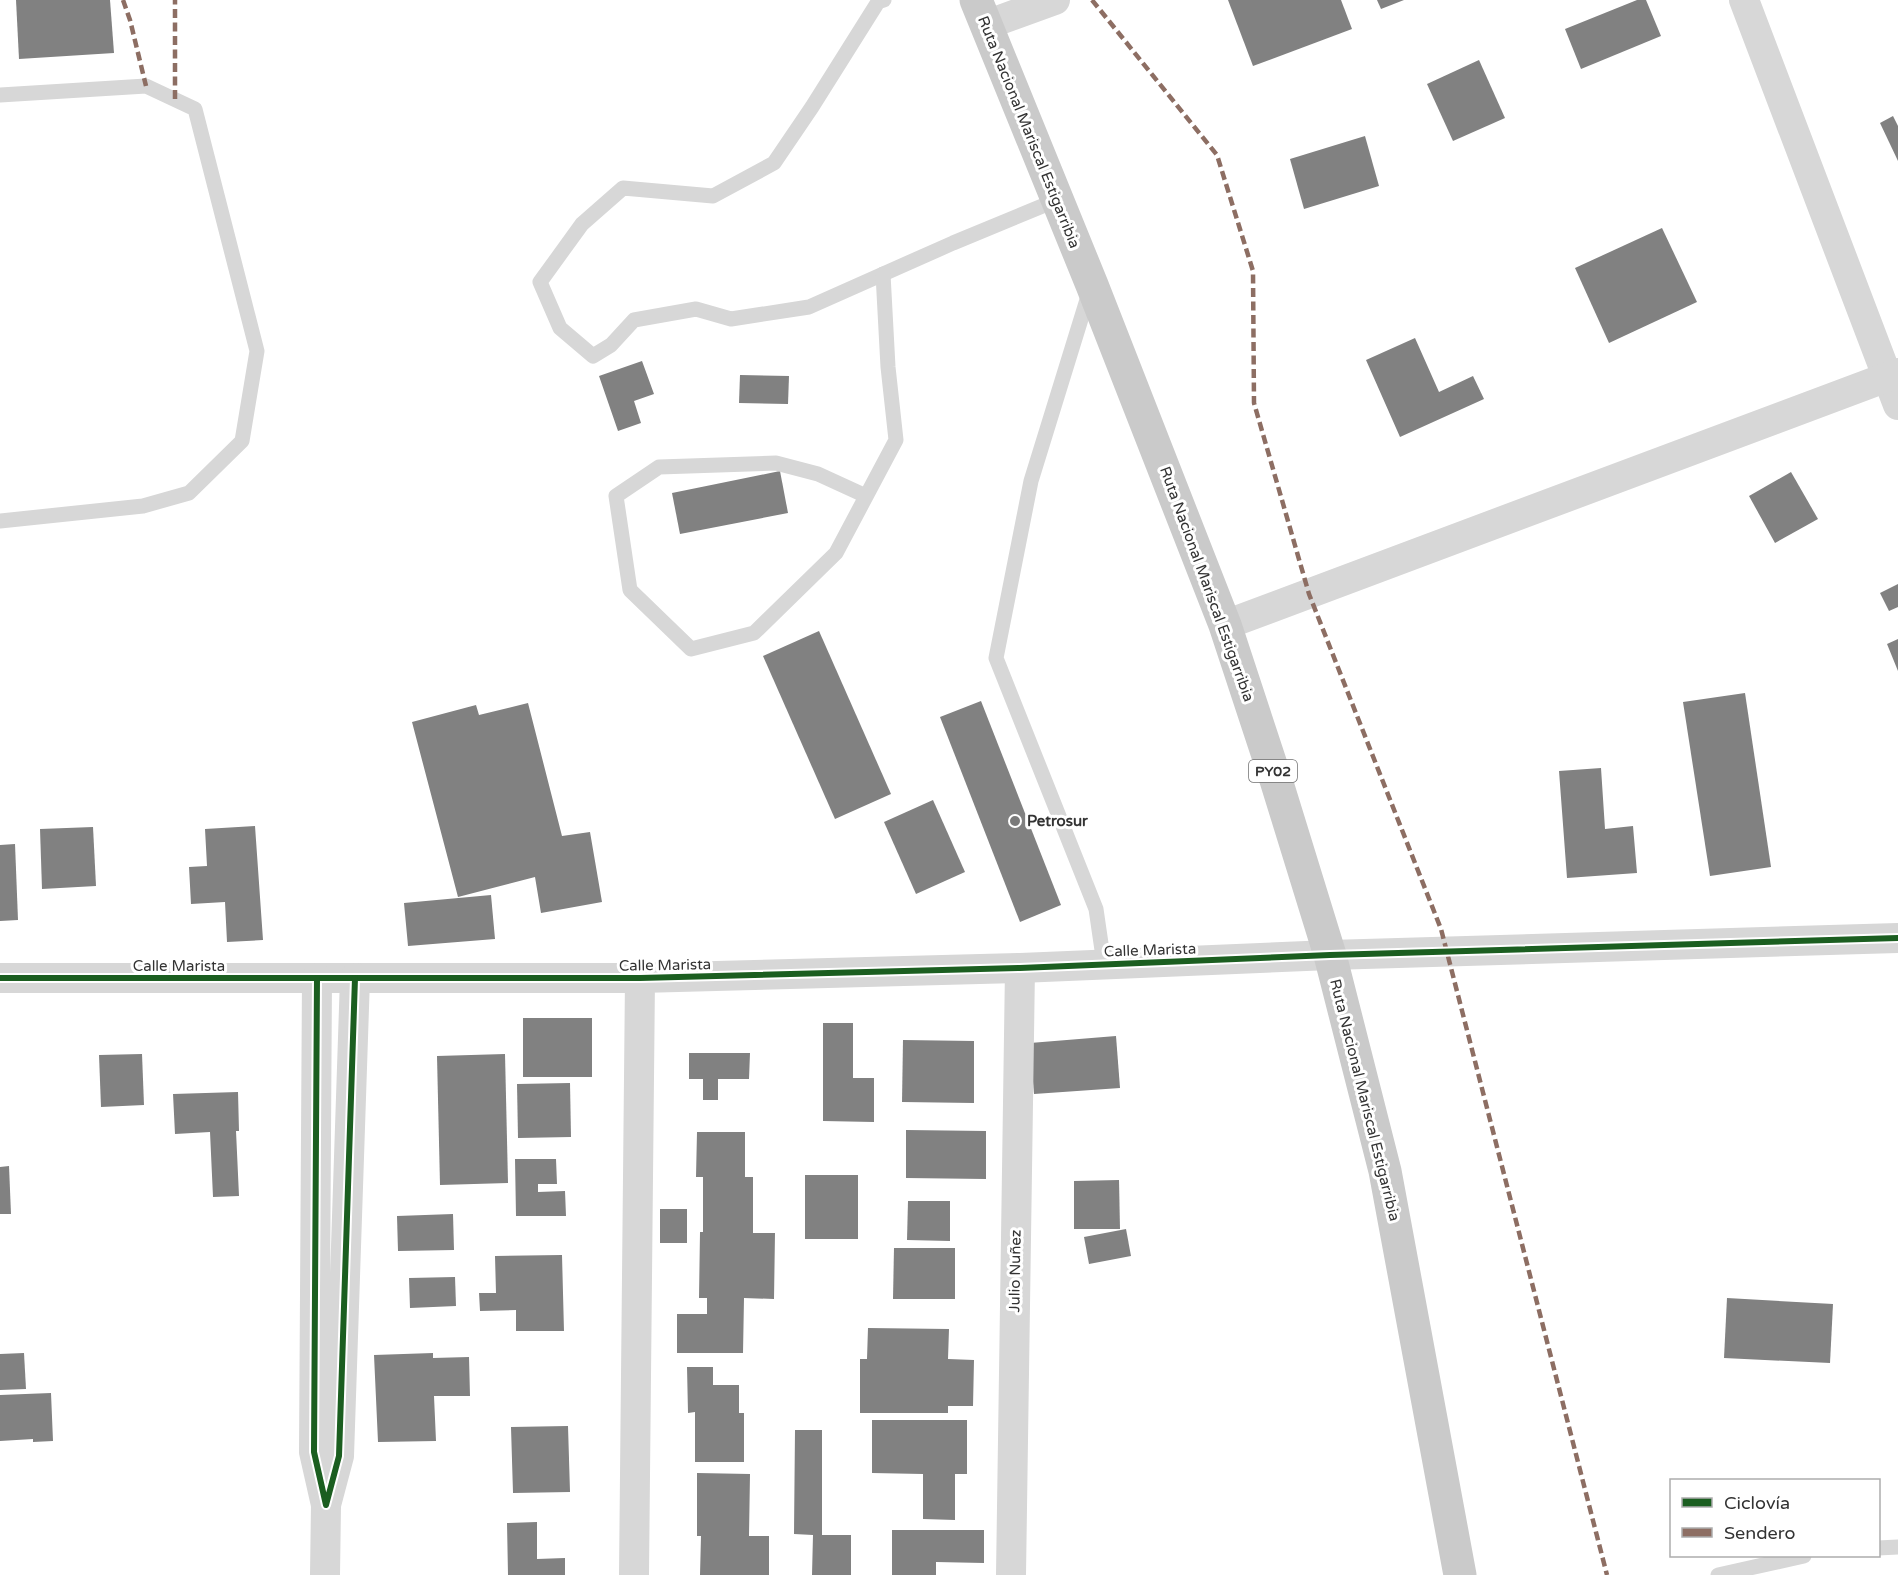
<svg xmlns="http://www.w3.org/2000/svg" width="1898" height="1575" viewBox="0 0 1898 1575" font-family="'Varela Round',sans-serif">
  <style>
    .building { fill: #818181 }
    .lines { fill: none; stroke-linecap: round; stroke-linejoin: round }
    .service { stroke: #d7d7d7; stroke-width: 15 }
    .minor { stroke: #d7d7d7; stroke-width: 30 }
    .primary { stroke: #cacaca; stroke-width: 33 }
    .quiet { stroke: #8d6e63; stroke-width: 4.5; stroke-dasharray: 9 4.5; stroke-linecap: butt }
    .cycleway-casing { stroke: #fff; stroke-width: 10 }
    .cycleway { stroke: #1b5e20; stroke-width: 6 }
    .poi-dot { fill: #7a7a7a; stroke: #fff; stroke-width: 2 }
    .labels { text-anchor: middle; stroke-width: 6; stroke-linejoin: round; paint-order: stroke }
    .shield { fill: #fff; stroke: #707070; stroke-width: 1.5 }
    .shield-label { font-size: 14px; font-weight: bold; fill: #333 }
    .street-label { font-size: 15px; fill: #333; stroke: #fff }
    .poi-label { font-size: 15px; font-weight: bold; fill: #333; stroke: #fff; text-anchor: start }
  </style>
  <rect width="100%" height="100%" fill="#fff"/>
  <g class="building">
    <polygon points="16,0 110,0 114,53 19,59"/>
    <polygon points="1228,0 1341,0 1352,29 1253,66"/>
    <polygon points="1377,0 1404,0 1381,9"/>
    <polygon points="1637,0 1646,0 1661,36 1581,69 1565,29"/>
    <polygon points="1479,60 1505,118 1453,141 1427,84"/>
    <polygon points="1893,116 1898,126 1898,161 1880,123"/>
    <polygon points="1365,136 1379,186 1304,209 1290,159"/>
    <polygon points="1662,228 1697,302 1609,343 1575,268"/>
    <polygon points="1415,338 1439,392 1473,376 1484,399 1400,437 1366,360"/>
    <polygon points="642,361 654,394 634,401 641,423 618,431 599,376"/>
    <polygon points="740,375 789,376 788,404 739,403"/>
    <polygon points="780,471 788,513 680,534 672,493"/>
    <polygon points="1791,472 1818,519 1775,543 1749,496"/>
    <polygon points="1898,584 1898,607 1889,611 1880,593"/>
    <polygon points="819,631 891,794 835,819 763,656"/>
    <polygon points="1898,639 1898,671 1887,644"/>
    <polygon points="1745,693 1771,867 1710,876 1683,702"/>
    <polygon points="981,701 1061,905 1020,922 940,717"/>
    <polygon points="528,703 562,836 590,832 602,902 541,913 535,877 458,897 412,722 476,705 479,715"/>
    <polygon points="1601,768 1605,829 1633,826 1637,873 1567,878 1559,771"/>
    <polygon points="933,800 965,872 916,894 884,822"/>
    <polygon points="255,826 263,940 227,942 225,902 191,904 189,867 207,866 205,829"/>
    <polygon points="93,827 96,886 42,889 40,829"/>
    <polygon points="15,844 18,920 0,921 0,845"/>
    <polygon points="491,895 495,939 408,946 404,903"/>
    <rect x="523" y="1018" width="69" height="59"/>
    <polygon points="823,1023 853,1023 853,1078 874,1078 874,1122 823,1121"/>
    <polygon points="1116,1036 1120,1088 1034,1094 1030,1043"/>
    <polygon points="903,1040 974,1041 974,1103 902,1102"/>
    <polygon points="689,1053 750,1053 749,1079 718,1079 718,1100 703,1100 703,1079 689,1079"/>
    <polygon points="142,1054 144,1105 101,1107 99,1055"/>
    <polygon points="505,1054 508,1183 440,1185 437,1056"/>
    <polygon points="570,1083 571,1137 518,1138 517,1084"/>
    <polygon points="238,1092 239,1131 236,1131 239,1196 213,1197 210,1132 175,1134 173,1094"/>
    <polygon points="906,1130 986,1131 986,1179 906,1178"/>
    <polygon points="697,1132 745,1132 745,1177 753,1177 753,1233 775,1233 774,1299 744,1298 743,1353 677,1353 677,1314 707,1314 707,1298 699,1298 700,1232 703,1232 703,1177 696,1177"/>
    <polygon points="515,1159 556,1159 557,1184 538,1184 538,1192 565,1191 566,1216 516,1216"/>
    <polygon points="9,1166 11,1214 0,1214 0,1167"/>
    <rect x="805" y="1175" width="53" height="64"/>
    <polygon points="1119,1180 1120,1229 1074,1229 1074,1181"/>
    <polygon points="908,1201 950,1201 950,1241 907,1240"/>
    <rect x="660" y="1209" width="27" height="34"/>
    <polygon points="453,1214 454,1250 398,1251 397,1216"/>
    <polygon points="1126,1229 1131,1256 1089,1264 1084,1237"/>
    <polygon points="894,1248 955,1248 955,1299 893,1299"/>
    <polygon points="562,1255 564,1331 516,1331 516,1310 480,1311 479,1293 496,1293 495,1256"/>
    <polygon points="455,1277 456,1306 410,1308 409,1278"/>
    <polygon points="1727,1298 1833,1304 1830,1363 1724,1358"/>
    <polygon points="868,1328 949,1329 948,1359 974,1360 973,1406 948,1406 948,1413 860,1413 860,1359 867,1359"/>
    <polygon points="24,1353 26,1389 0,1390 0,1354"/>
    <polygon points="433,1353 433,1358 469,1357 470,1396 434,1396 436,1441 378,1442 374,1355"/>
    <polygon points="687,1367 713,1367 713,1385 739,1385 739,1413 744,1413 744,1462 695,1462 695,1412 688,1413"/>
    <polygon points="51,1393 53,1441 33,1442 33,1439 0,1441 0,1395"/>
    <polygon points="872,1420 967,1420 967,1474 955,1474 955,1520 923,1519 923,1474 872,1473"/>
    <polygon points="568,1426 570,1492 513,1493 511,1427"/>
    <polygon points="795,1430 822,1430 822,1535 851,1535 851,1575 812,1575 813,1535 794,1534"/>
    <polygon points="697,1473 750,1474 749,1536 769,1536 769,1575 700,1575 701,1536 697,1536"/>
    <polygon points="537,1522 537,1559 565,1558 565,1575 508,1575 507,1523"/>
    <polygon points="892,1530 984,1530 984,1563 936,1562 936,1575 892,1575"/>
  </g>
  <g class="lines">
    <g class="service">
      <polyline points="884,0 878,2 812,107 774,163 713,196 623,188 582,224 540,282 560,328 593,356 611,345 634,320 696,309 731,319 809,307 953,243 1057,200"/>
      <polyline points="0,95 146,86 195,109 257,351 242,441 189,493 143,506 0,521"/>
      <polyline points="1090,290 1031,481 996,658 1096,909 1104,964"/>
      <polyline points="866,496 818,474 776,463 659,467 616,496 630,590 691,649 754,633 836,553 896,440 888,367 883,274"/>
      <polyline points="1878,1548 1898,1547"/>
      <polyline points="1718,1575 1804,1556"/>
    </g>
    <g class="minor">
      <polyline points="1744,0 1898,405"/>
      <polyline points="986,25 1055,0"/>
      <polyline points="1225,625 1898,373"/>
      <polyline points="0,978 640,978 1020,968 1330,955 1898,938"/>
      <polyline points="317,978 314,1452 326,1505 339,1456 355,978"/>
      <polyline points="325,1575 326,1505"/>
      <polyline points="634,1575 640,978"/>
      <polyline points="1011,1575 1020,968"/>
    </g>
    <polyline class="primary" points="976,0 1092,285 1225,625 1276,780 1330,955 1385,1171 1460,1575"/>
    <g class="quiet">
      <polyline points="123,0 130,20 146,86"/>
      <polyline points="1092,0 1217,155 1253,271 1254,403 1309,594 1441,929 1607,1575"/>
      <polyline points="175,99 175,0"/>
    </g>
    <g class="cycleway-casing">
      <g id="cycleway">
        <polyline points="0,978 640,978 1020,968 1330,955 1898,938"/>
        <polyline points="317,978 314,1452 326,1505 339,1456 355,978"/>
      </g>
    </g>
    <use href="#cycleway" class="cycleway"/>
  </g>
  <circle class="poi-dot" cx="1015" cy="821" r="6"/>
  <g class="labels">
    <rect class="shield" x="1249" y="760" width="48" height="22" rx="4.5"/>
    <g class="shield-label">
      <text x="1273" y="776">PY02</text>
    </g>
    <g class="street-label">
      <text transform="translate(1029 132) rotate(68)" y="5">Ruta Nacional Mariscal Estigarribia</text>
      <text transform="translate(1207 584) rotate(70)" y="5">Ruta Nacional Mariscal Estigarribia</text>
      <text transform="translate(1150 950) rotate(-2)" y="5">Calle Marista</text>
      <text transform="translate(665 965) rotate(-1)" y="5">Calle Marista</text>
      <text x="179" y="971">Calle Marista</text>
      <text transform="translate(1365 1100) rotate(76)" y="5">Ruta Nacional Mariscal Estigarribia</text>
      <text transform="translate(1015 1271) rotate(-89)" y="5">Julio Nuñez</text>
    </g>
    <g class="poi-label">
      <text x="1027" y="826">Petrosur</text>
    </g>
  </g>
  <rect x="1670" y="1479" width="210" height="78" fill="#ffffff" stroke="#adadad" stroke-width="1.5"/>
  <rect x="1682" y="1498" width="30" height="9" fill="#1b5e20" stroke="#adadad" stroke-width="1.5"/>
  <text x="1724" y="1509" font-size="18" fill="#333333">Ciclovía</text>
  <rect x="1682" y="1528" width="30" height="9" fill="#8d6e63" stroke="#adadad" stroke-width="1.5"/>
  <text x="1724" y="1539" font-size="18" fill="#333333">Sendero</text>
</svg>
